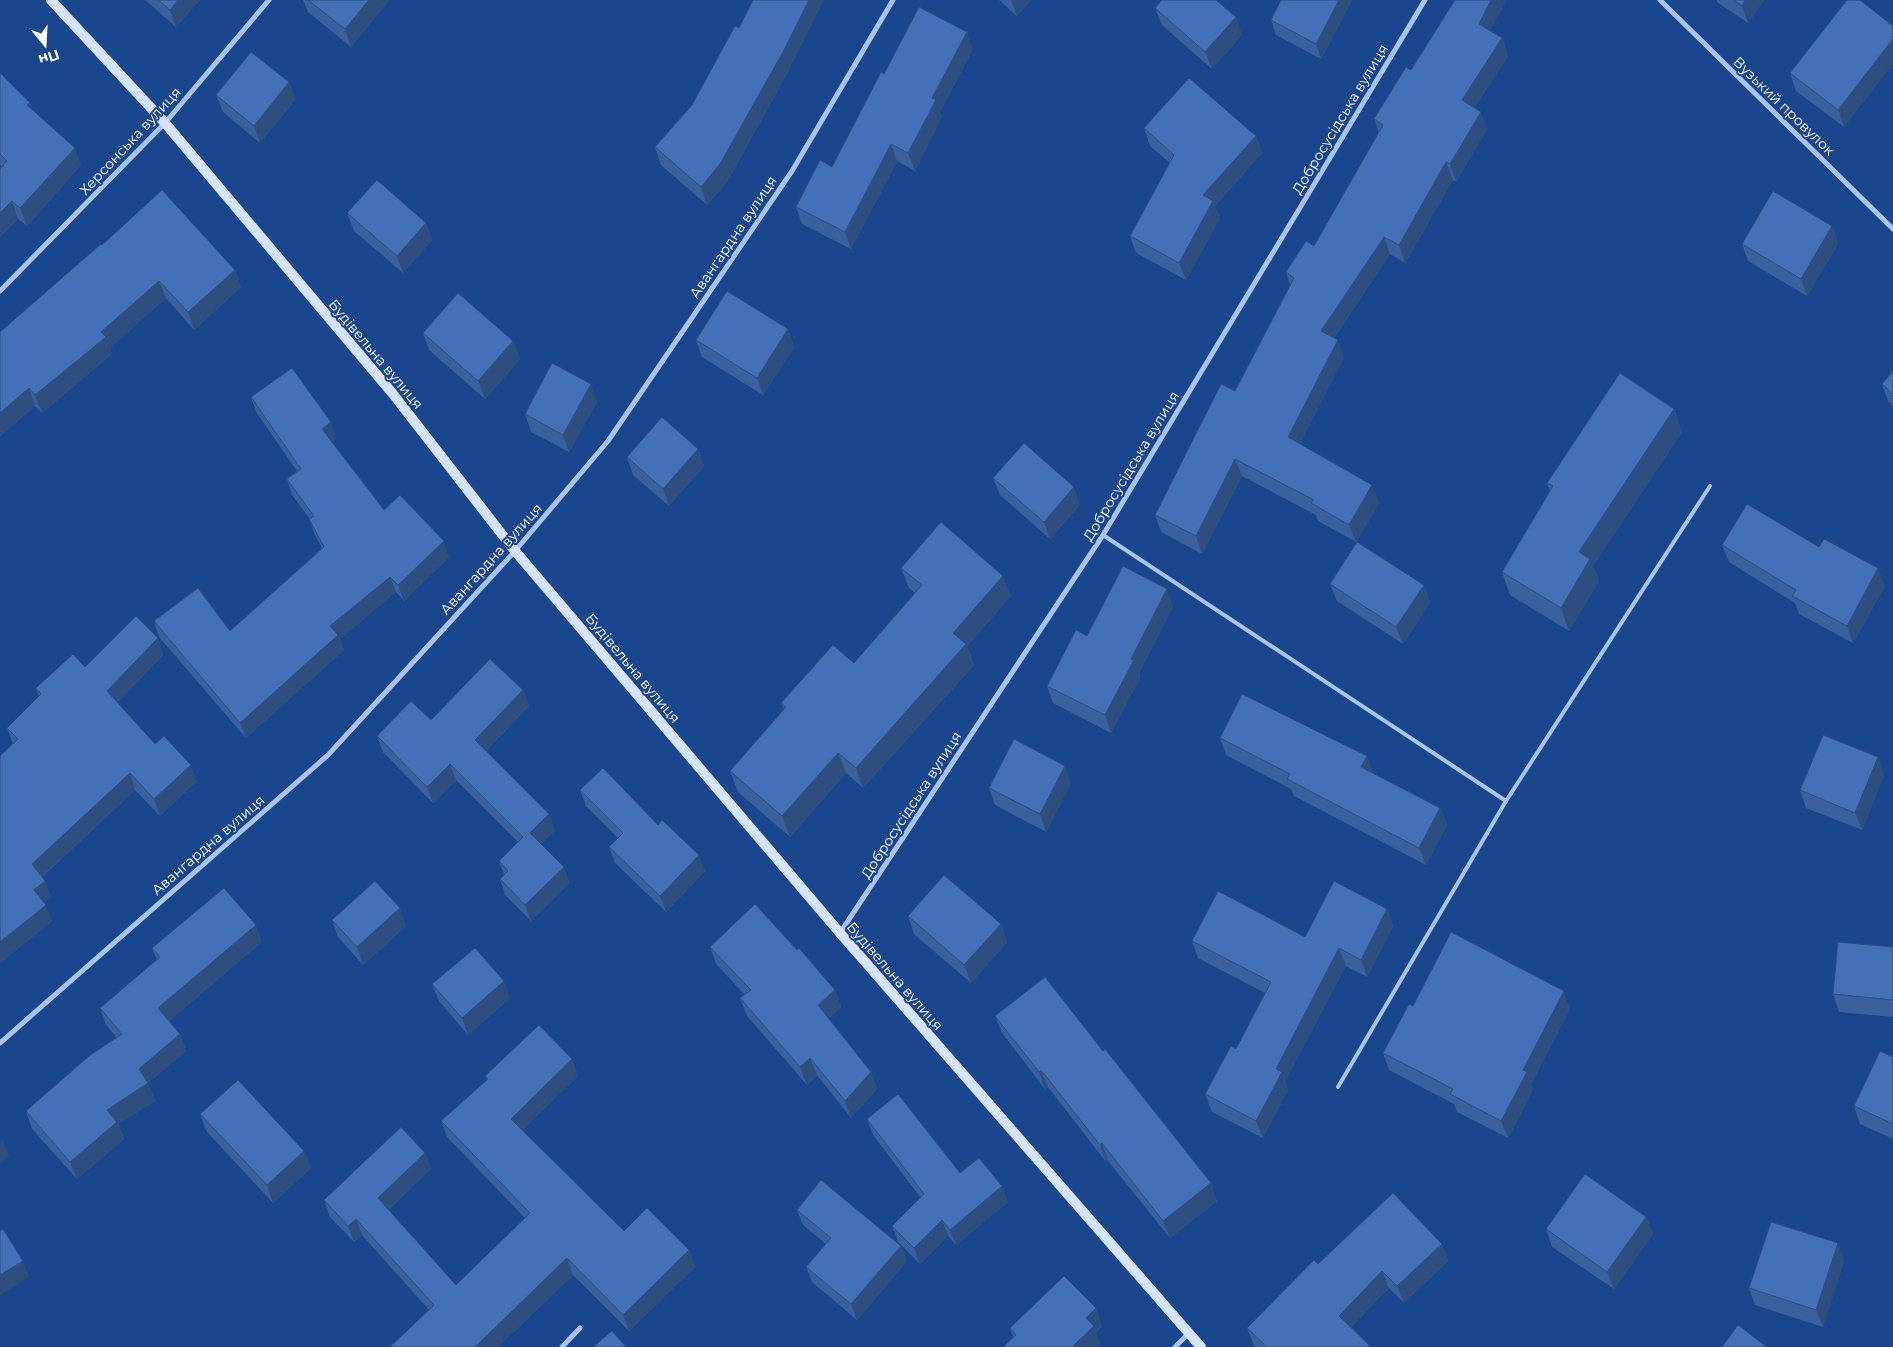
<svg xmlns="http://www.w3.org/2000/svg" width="1893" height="1347" viewBox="0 0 1893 1347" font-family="Montserrat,sans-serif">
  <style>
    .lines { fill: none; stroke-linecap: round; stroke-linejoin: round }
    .lane { stroke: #a7c3ee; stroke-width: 4 }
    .street { stroke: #a7c3ee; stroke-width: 5 }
    .secondary { stroke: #d4e2fa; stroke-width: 10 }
    .wall { fill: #3a609d }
    .shaded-wall { fill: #2f4e80 }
    .building { fill: #4370b7; stroke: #2f4e80 }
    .labels { text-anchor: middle; stroke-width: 4; stroke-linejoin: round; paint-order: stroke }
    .street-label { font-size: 14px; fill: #fff; stroke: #1a468e }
  </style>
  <rect width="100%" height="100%" fill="#1a468e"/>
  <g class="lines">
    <g class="lane">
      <polyline points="1103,535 1506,801"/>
      <polyline points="1338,1087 1506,801 1710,486"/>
    </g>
    <g class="street">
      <polyline points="1660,0 1893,229"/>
      <polyline points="0,291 165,123 269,0"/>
      <polyline points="840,933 1103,535 1425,0"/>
      <polyline points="0,1043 328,755 515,551 608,441 792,171 893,0"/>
      <polyline points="562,1347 580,1328"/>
      <polyline points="1175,1347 1189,1333"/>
    </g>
    <polyline class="secondary" points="51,0 165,123 393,394 515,551 840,933 1201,1347"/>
  </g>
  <g class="wall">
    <polygon points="145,0 200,0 176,27"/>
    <polygon points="303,0 389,0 351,47 308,12"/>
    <polygon points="999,0 1031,0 1017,16"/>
    <polygon points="1281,0 1352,0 1321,59 1276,35 1271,20"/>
    <polygon points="1717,0 1764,0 1748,23 1717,2"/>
    <polygon points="1847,0 1844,127 1796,91 1790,73"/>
    <polygon points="1155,8 1242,35 1212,69 1162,25"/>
    <polygon points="1490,31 1502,38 1508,56 1474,108 1487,129 1456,182 1453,180 1405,263 1390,254 1334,338 1344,357 1300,444 1379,503 1356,542 1318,521 1316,515 1242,476 1202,554 1161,532 1155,515 1235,391 1290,285 1286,272 1314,246 1379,133 1374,119 1411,70"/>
    <polygon points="973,49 940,112 942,117 915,171 897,161 851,249 802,224 796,207 832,167 884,74"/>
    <polygon points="789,70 727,182 707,205 661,165 655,147"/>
    <polygon points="0,73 30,103 32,110 81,165 27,226 18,219 0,237 2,167 0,165"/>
    <polygon points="289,82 295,100 260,143 223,112 216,95"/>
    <polygon points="1144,128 1256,136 1262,153 1215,206 1220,218 1186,280 1136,253 1130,236 1170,163 1150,146"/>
    <polygon points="347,213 426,223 432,240 403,273 354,231"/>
    <polygon points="1832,226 1838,244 1807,296 1748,261 1742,244"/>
    <polygon points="102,245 235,270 241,287 194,330 166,298 110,348 112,354 42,413 35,406 0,436 0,332"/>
    <polygon points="788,329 794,347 763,395 702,357 696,340"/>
    <polygon points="423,333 513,341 520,359 485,399 429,350"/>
    <polygon points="1893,371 1893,406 1888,401 1882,384"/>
    <polygon points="251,397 336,438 331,441 384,510 449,557 404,601 396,592 340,639 344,650 246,738 159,637 154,621 230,631 322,548 315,535 309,519 310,519 292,495 287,479 297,471 256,412"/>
    <polygon points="597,402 569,452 531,432 525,414"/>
    <polygon points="1674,409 1682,432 1593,566 1599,581 1569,631 1510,595 1502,572 1550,491 1547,483"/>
    <polygon points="698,449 704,466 669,506 633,475 627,457"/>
    <polygon points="993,478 1080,505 1050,539 1000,495"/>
    <polygon points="1722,545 1819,547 1885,586 1853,643 1799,614 1795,603 1729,562"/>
    <polygon points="901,568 1011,596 967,646 974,665 863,788 846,773 790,837 738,792 730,771 784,709 781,703 854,663 915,593 909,588"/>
    <polygon points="1330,584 1424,585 1430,603 1403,644 1337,601"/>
    <polygon points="1173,607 1139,673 1140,678 1111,733 1053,703 1047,686 1087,636"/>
    <polygon points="158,638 163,655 117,703 155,744 197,781 160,816 135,790 42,877 51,897 44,903 52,921 0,963 0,756 13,744 7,728 39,697 36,688"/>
    <polygon points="523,690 529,706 486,751 555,830 541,844 564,867 569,883 531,921 505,895 500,879 504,875 499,861 518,842 456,780 433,803 383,752 377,736"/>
    <polygon points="1220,738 1367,756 1373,773 1440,808 1447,825 1426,865 1294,796 1291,789 1226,755"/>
    <polygon points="1878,757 1884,775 1862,830 1806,808 1800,790"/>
    <polygon points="1065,766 1071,783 1046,832 995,805 989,788"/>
    <polygon points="580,790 658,825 705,871 666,912 615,863 609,847 618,838 586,806"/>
    <polygon points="1387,909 1393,926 1367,977 1346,966 1285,1081 1288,1090 1263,1138 1212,1112 1205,1094 1236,1049 1265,993 1198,958 1192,941 1305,937"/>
    <polygon points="908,916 1001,924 1007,942 971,983 914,934"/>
    <polygon points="332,920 406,926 363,965 338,937"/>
    <polygon points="262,942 169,1021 180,1034 186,1051 148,1083 155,1101 118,1124 124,1139 77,1179 32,1129 26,1111 117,1038 106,1025 100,1008 157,960 152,948"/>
    <polygon points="710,947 835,990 841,1007 828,1019 871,1072 877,1089 851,1118 817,1075 807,1085 747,1016 740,998 745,995 716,964"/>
    <polygon points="1893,947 1893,1017 1839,1012 1833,994"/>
    <polygon points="432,984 510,998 468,1035 439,1001"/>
    <polygon points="1413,1006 1570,1009 1531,1084 1533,1089 1508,1138 1457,1112 1454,1104 1389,1070 1383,1053"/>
    <polygon points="995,1016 1217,1201 1170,1238 1108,1161 1106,1162 1048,1087 1045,1089 1002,1033"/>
    <polygon points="1893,1057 1893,1139 1860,1124 1854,1106"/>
    <polygon points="572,1059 578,1076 522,1130 624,1231 689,1250 695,1267 629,1331 573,1275 498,1347 390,1347 429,1310 362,1235 354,1242 330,1217 324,1200 425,1153 431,1169 388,1210 456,1285 525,1218 447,1137 441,1121 487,1080 485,1076"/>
    <polygon points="200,1114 304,1151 311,1168 273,1203 207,1132"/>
    <polygon points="867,1119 960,1173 1008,1202 956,1245 948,1236 920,1264 898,1242 892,1226 921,1198 873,1135"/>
    <polygon points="797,1210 901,1246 907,1261 857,1320 812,1282 806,1267 826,1244 803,1225"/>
    <polygon points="1646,1217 1653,1234 1614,1289 1552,1247 1546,1229"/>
    <polygon points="1838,1243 1844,1261 1823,1327 1755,1305 1749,1288"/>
    <polygon points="1442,1244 1448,1261 1404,1303 1389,1288 1351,1327 1371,1347 1255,1347 1254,1345 1247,1328 1318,1264"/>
    <polygon points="1096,1308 1102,1326 1096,1332 1100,1343 1096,1347 1003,1347 1013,1337 1010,1328"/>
  </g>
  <g class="shaded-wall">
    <polygon points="178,0 200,0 176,27 170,10"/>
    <polygon points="369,0 389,0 351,47 345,29"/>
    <polygon points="809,0 824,0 789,70 727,182 707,205 701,187"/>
    <polygon points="1011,0 1031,0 1017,16"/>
    <polygon points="1339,0 1352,0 1321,59 1316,44"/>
    <polygon points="1491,0 1507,0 1485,41 1479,24"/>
    <polygon points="1745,0 1764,0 1748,23 1742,6"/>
    <polygon points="1236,17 1242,35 1212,69 1205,52"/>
    <polygon points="967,32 973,49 940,112 942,117 915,171 908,153 932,98"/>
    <polygon points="1502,38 1508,56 1468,118 1462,100"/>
    <polygon points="1893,39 1893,64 1844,127 1838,110"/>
    <polygon points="289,82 295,100 260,143 254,126"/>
    <polygon points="30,103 36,120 27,105"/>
    <polygon points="1481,112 1487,129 1456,182 1450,164"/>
    <polygon points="1256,136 1262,153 1215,206 1220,218 1186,280 1179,263 1203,195"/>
    <polygon points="891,144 897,161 851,249 845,232"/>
    <polygon points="75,148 81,165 27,226 20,208"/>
    <polygon points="1446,162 1453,180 1405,263 1399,245"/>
    <polygon points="12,201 18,219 0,237 0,213"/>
    <polygon points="426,223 432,240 403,273 397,256"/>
    <polygon points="1832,226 1838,244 1807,296 1801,279"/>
    <polygon points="1384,237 1390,254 1327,348 1321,331"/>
    <polygon points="235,270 241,287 194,330 188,312"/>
    <polygon points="159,281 166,298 110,348 112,354 42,413 35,395 101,332"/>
    <polygon points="788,329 794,347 763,395 757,378"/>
    <polygon points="1338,340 1344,357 1295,454 1288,437"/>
    <polygon points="513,341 520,359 485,399 478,381"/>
    <polygon points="591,384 597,402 569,452 563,435"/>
    <polygon points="29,388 35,406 0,436 0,413"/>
    <polygon points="1674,409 1682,432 1593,566 1599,581 1569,631 1561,608 1579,552"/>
    <polygon points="331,422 336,438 328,444 322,429"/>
    <polygon points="698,449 704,466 669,506 663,489"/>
    <polygon points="1235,459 1242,476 1202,554 1196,536"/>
    <polygon points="1372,485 1379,503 1356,542 1349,525"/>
    <polygon points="1074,487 1080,505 1050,539 1044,522"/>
    <polygon points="444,541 449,557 404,601 398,585"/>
    <polygon points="1878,568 1885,586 1853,643 1847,626"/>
    <polygon points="1003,576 1011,596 967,646 974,665 863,788 856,768 953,633"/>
    <polygon points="390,577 396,592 340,639 344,650 246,738 240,723 330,626"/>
    <polygon points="1424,585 1430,603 1403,644 1396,627"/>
    <polygon points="1167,589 1173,607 1139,673 1140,678 1111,733 1105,715 1131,659"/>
    <polygon points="158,638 163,655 113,707 107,691"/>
    <polygon points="523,690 529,706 481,756 475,740"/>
    <polygon points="838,753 846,773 790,837 782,816"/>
    <polygon points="1367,756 1373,774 1361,767"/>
    <polygon points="1878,757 1884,775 1862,830 1855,813"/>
    <polygon points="450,764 456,780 433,803 427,787"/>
    <polygon points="191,765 197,781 160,816 154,799"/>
    <polygon points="1065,766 1071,783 1046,832 1040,814"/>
    <polygon points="130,773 135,790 38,880 32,864"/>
    <polygon points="1440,808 1447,825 1426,865 1419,848"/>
    <polygon points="549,814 555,830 536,849 530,833"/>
    <polygon points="699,855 705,871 666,912 660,896"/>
    <polygon points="564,867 569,883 531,921 525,905"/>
    <polygon points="45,881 51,897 40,906 34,890"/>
    <polygon points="46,905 52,921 0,963 0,942"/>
    <polygon points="400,908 406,926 363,965 357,947"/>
    <polygon points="1387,909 1393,926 1367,977 1361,960"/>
    <polygon points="1001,924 1007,942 971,983 964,965"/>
    <polygon points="256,925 262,942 164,1025 158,1008"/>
    <polygon points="1339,948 1346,966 1285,1081 1288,1090 1263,1138 1256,1121 1276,1069"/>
    <polygon points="504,981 510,998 468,1035 462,1018"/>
    <polygon points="835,990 841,1007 824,1022 818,1005"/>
    <polygon points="1564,991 1570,1009 1531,1084 1533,1089 1508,1138 1501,1121 1523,1070"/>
    <polygon points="180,1034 186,1051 148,1083 155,1101 118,1124 124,1139 77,1179 70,1162 107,1110 139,1069"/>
    <polygon points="810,1058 817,1075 807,1085 800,1067"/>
    <polygon points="572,1059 578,1076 517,1135 511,1119"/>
    <polygon points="1041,1070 1048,1087 1045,1089 1039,1072"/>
    <polygon points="871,1072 877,1089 851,1118 845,1101"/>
    <polygon points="3,1140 9,1156 0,1164 0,1142"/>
    <polygon points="1102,1143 1108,1161 1106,1162 1100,1145"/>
    <polygon points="304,1151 311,1168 273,1203 267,1185"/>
    <polygon points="425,1153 431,1169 383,1214 378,1198"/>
    <polygon points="1211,1183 1217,1201 1170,1238 1163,1221"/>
    <polygon points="1002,1186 1008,1202 956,1245 950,1230"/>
    <polygon points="1646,1217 1653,1234 1614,1289 1607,1272"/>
    <polygon points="356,1219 362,1235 354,1242 348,1226"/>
    <polygon points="942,1220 948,1236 920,1264 914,1248"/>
    <polygon points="1838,1243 1844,1261 1823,1327 1816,1310"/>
    <polygon points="1442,1244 1448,1261 1404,1303 1397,1286"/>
    <polygon points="901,1246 907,1261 857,1320 851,1304"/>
    <polygon points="689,1250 695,1267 629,1331 623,1315"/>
    <polygon points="567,1258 573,1275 498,1347 475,1347"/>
    <polygon points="23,1261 29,1277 0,1295 0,1275"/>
    <polygon points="1382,1271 1389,1288 1345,1333 1339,1316"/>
    <polygon points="1096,1308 1102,1326 1096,1332 1100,1343 1096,1347 1072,1347 1086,1318"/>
  </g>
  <g class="building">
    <polygon points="158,0 178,0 170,10"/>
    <polygon points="308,0 369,0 345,29"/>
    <polygon points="753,0 809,0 783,52 720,164 701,187 655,147 692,105 735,26 739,28"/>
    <polygon points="1162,0 1216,0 1236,17 1205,52 1155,8"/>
    <polygon points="1281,0 1339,0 1316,44 1271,20"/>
    <polygon points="1455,0 1491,0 1479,24 1502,38 1462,100 1481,112 1450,164 1446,162 1399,245 1384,237 1321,331 1338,340 1288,437 1372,485 1349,525 1311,503 1314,500 1235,459 1196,536 1155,515 1221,384 1235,391 1294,278 1286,272 1306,241 1314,246 1383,125 1374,119 1406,67 1411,70"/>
    <polygon points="1734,0 1745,0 1742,6"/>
    <polygon points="1847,0 1860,0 1893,26 1893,39 1838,110 1790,73"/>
    <polygon points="919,7 967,32 932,98 936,100 908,153 891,144 845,232 796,207 820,160 832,167 881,72 884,74"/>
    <polygon points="251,52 289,82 254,126 216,95"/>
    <polygon points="0,73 30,103 27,105 75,148 20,208 12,201 0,213 0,169 7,161 0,154"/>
    <polygon points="1189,78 1256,136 1203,195 1213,201 1179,263 1130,236 1174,155 1144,128"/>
    <polygon points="377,180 426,223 397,256 347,213"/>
    <polygon points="162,190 235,270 188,312 159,281 101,332 106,337 35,395 29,388 0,413 0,332 101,244 102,245"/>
    <polygon points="1773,191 1832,226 1801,279 1742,244"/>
    <polygon points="727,291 788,329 757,378 696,340"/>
    <polygon points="458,293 513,341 478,381 423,333"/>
    <polygon points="552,363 591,384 563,435 525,414"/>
    <polygon points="292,368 331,422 322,429 384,510 400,495 444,541 398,585 390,577 330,626 338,635 240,723 154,621 198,588 230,631 324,547 309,519 314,516 287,479 301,469 251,397"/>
    <polygon points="1893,371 1893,394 1882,384"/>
    <polygon points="1620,373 1674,409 1579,552 1590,559 1561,608 1502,572 1553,486 1547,483"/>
    <polygon points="662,417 698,449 663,489 627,457"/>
    <polygon points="1024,443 1074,487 1044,522 993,478"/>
    <polygon points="1747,504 1819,547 1824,539 1878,568 1847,626 1792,596 1796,590 1722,545"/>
    <polygon points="941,522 1003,576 953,633 966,644 856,768 838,753 782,816 730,771 786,707 781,703 833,645 854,663 922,585 901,568"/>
    <polygon points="1357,542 1424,585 1396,627 1330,584"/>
    <polygon points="1123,566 1167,589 1131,659 1134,660 1105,715 1047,686 1076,630 1087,636"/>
    <polygon points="136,616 158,638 107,691 155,744 164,736 191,765 154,799 130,773 32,864 45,881 34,890 46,905 0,942 0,756 18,739 7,728 41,694 36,688 73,654 85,667"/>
    <polygon points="490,659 523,690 475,740 549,814 530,833 564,867 525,905 500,879 508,871 499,861 523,837 450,764 427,787 377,736 411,701 431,720"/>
    <polygon points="1242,694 1367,756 1361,767 1440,808 1419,848 1287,779 1290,774 1220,738"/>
    <polygon points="1823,735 1878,757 1855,813 1800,790"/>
    <polygon points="1014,739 1065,766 1040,814 989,788"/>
    <polygon points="603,768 658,825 662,820 699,855 660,896 609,847 623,833 580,790"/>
    <polygon points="944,875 1001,924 964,965 908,916"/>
    <polygon points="375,881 400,908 357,947 332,920"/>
    <polygon points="1334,881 1387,909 1361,960 1339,948 1276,1069 1282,1072 1256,1121 1205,1094 1231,1046 1236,1049 1271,982 1192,941 1218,891 1305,937"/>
    <polygon points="224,888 256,925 158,1008 180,1034 139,1069 148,1083 107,1110 117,1122 70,1162 26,1111 89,1056 122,1034 100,1008 160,957 152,948"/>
    <polygon points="755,904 797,950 799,948 835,990 818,1005 871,1072 845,1101 810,1058 800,1067 740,998 751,990 710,947"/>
    <polygon points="1451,932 1564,991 1523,1070 1527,1072 1501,1121 1450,1094 1453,1089 1383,1053 1409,1004 1413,1006"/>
    <polygon points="1838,942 1893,947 1893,1000 1833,994"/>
    <polygon points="475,948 504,981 462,1018 432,984"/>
    <polygon points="1045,977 1103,1051 1105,1049 1211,1183 1163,1221 1102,1143 1100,1145 1041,1070 1039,1072 995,1016"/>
    <polygon points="539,1025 572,1059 511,1119 624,1231 647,1208 689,1250 623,1315 567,1258 475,1347 390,1347 434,1305 356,1219 348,1226 324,1200 401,1127 425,1153 378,1198 456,1285 530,1213 441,1121 488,1079 485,1076"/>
    <polygon points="1880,1051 1893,1057 1893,1124 1854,1106"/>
    <polygon points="238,1080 304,1151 267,1185 200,1114"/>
    <polygon points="898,1094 960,1173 979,1158 1002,1186 950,1230 942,1220 914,1248 892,1226 924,1194 867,1119"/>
    <polygon points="1585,1174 1646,1217 1607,1272 1546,1229"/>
    <polygon points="821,1180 901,1246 851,1304 806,1267 831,1238 797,1210"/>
    <polygon points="1393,1193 1442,1244 1397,1286 1382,1271 1339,1316 1371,1347 1267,1347 1247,1328 1314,1260 1318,1264"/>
    <polygon points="1771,1222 1838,1243 1816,1310 1749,1288"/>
    <polygon points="3,1229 23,1261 0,1275 0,1231"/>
    <polygon points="1064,1276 1096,1308 1086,1318 1094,1326 1072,1347 1003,1347 1016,1335 1010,1328"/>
    <polygon points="1738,1325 1767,1347 1722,1347"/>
    <polygon points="612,1331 626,1347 593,1347"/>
  </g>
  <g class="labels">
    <g class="street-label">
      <text transform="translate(1784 106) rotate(44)" y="5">Вузький провулок</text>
      <text transform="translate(1340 119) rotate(-59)" y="5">Добросусідська вулиця</text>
      <text transform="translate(130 141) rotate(-47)" y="5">Херсонська вулиця</text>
      <text transform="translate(733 237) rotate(-56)" y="5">Авангардна вулиця</text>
      <text transform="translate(376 354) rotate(50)" y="5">Будівельна вулиця</text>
      <text transform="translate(1131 466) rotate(-59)" y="5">Добросусідська вулиця</text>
      <text transform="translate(491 559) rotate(-48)" y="5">Авангардна вулиця</text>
      <text transform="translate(633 668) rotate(50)" y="5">Будівельна вулиця</text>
      <text transform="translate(911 805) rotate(-57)" y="5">Добросусідська вулиця</text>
      <text transform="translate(208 845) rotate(-41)" y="5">Авангардна вулиця</text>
      <text transform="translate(895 976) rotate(49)" y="5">Будівельна вулиця</text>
    </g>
  </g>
  <g transform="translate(45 45) rotate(162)" stroke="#1a468e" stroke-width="4" paint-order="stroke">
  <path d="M0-4L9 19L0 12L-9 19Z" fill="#ffffff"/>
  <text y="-8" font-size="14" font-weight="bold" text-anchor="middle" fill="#ffffff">Пн</text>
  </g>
</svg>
